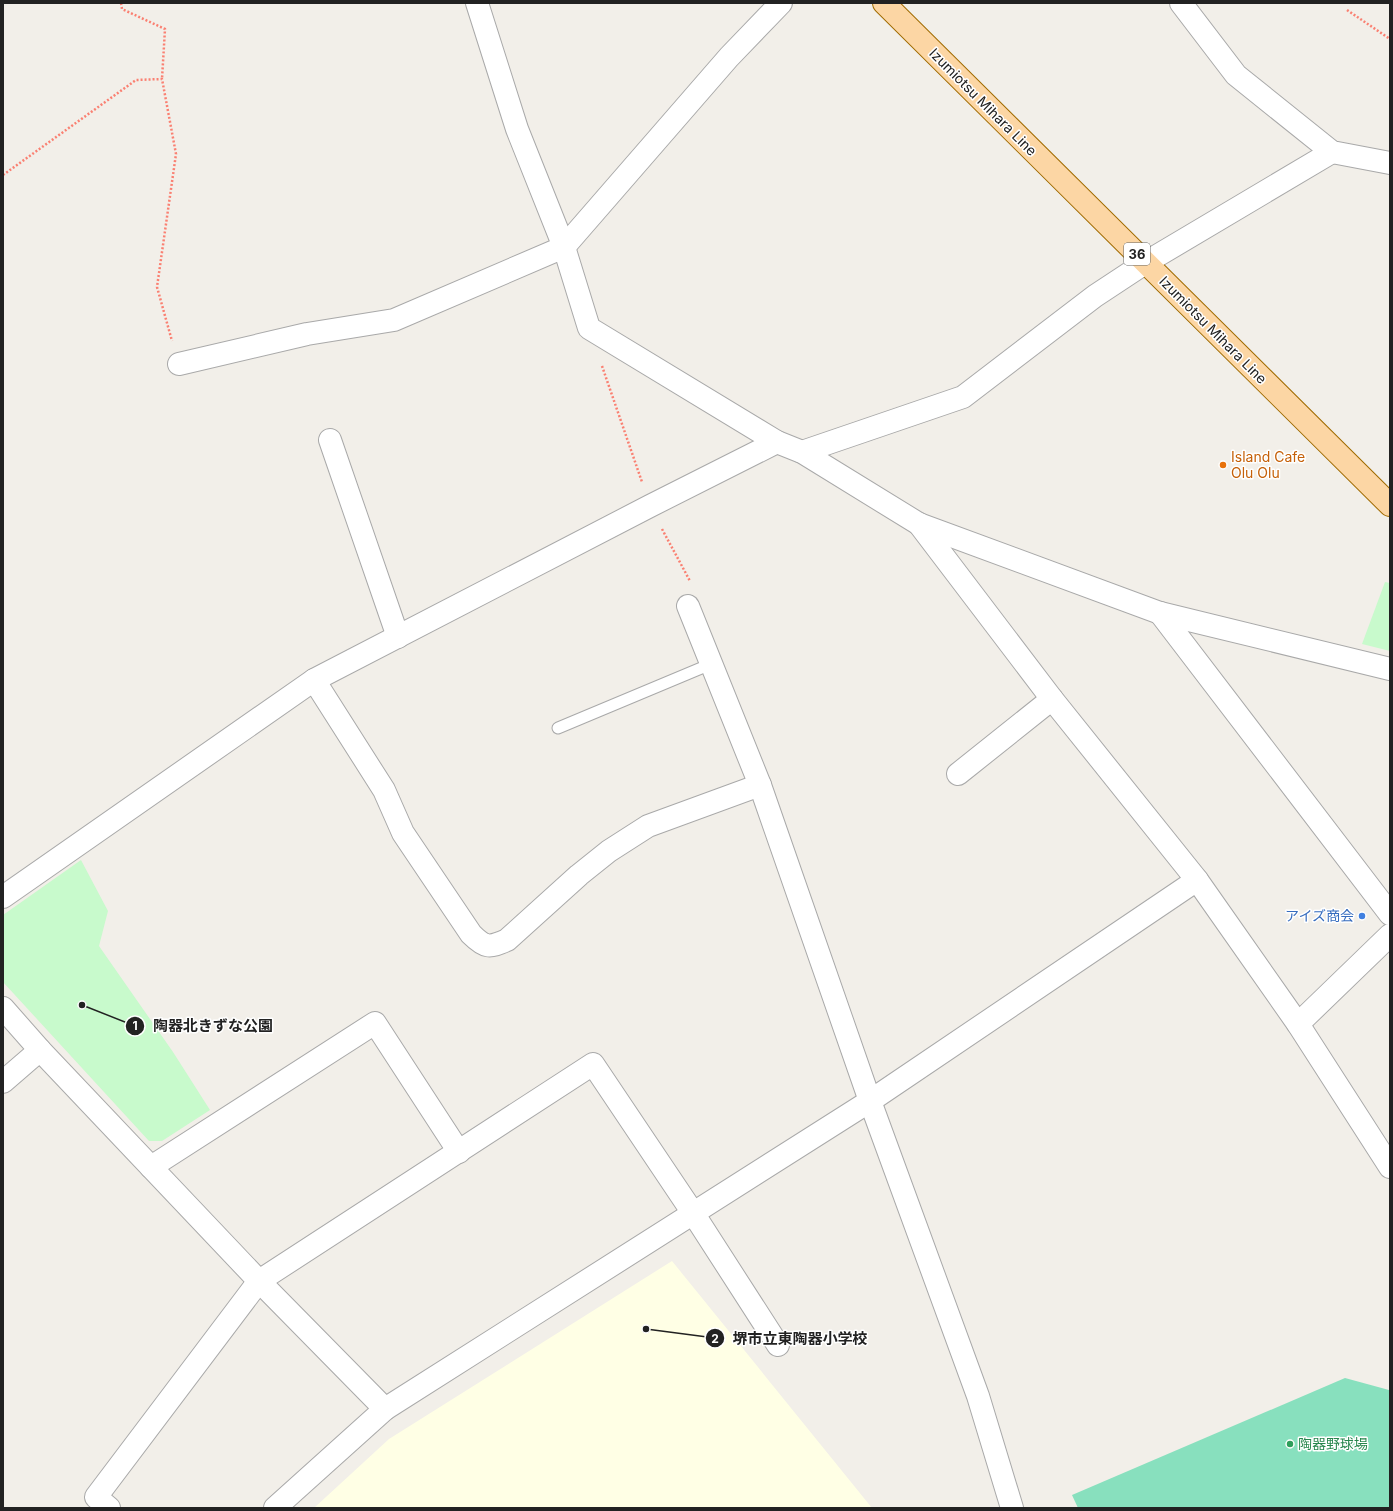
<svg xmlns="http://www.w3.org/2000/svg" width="1393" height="1511" viewBox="0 0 1393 1511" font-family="Inter,'Noto Sans JP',sans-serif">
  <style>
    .education { fill: #ffffe5 }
    .park { fill: #c8facc }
    .pitch { fill: #88e0be }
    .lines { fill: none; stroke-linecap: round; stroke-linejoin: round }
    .service-casing { stroke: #a9a9a9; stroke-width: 13 }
    .minor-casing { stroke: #a9a9a9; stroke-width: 24 }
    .primary-casing { stroke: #a06b00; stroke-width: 24 }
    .path { stroke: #fa8072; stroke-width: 2.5; stroke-dasharray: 2 2; stroke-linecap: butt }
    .service { stroke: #fff; stroke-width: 11 }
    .minor { stroke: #fff; stroke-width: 22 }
    .primary { stroke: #fcd6a4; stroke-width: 22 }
    .food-dot { fill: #e8710a; stroke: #fff; stroke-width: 1.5 }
    .shop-dot { fill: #3f7fe0; stroke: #fff; stroke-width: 1.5 }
    .leisure-dot { fill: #2e9e5b; stroke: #fff; stroke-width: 1.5 }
    .labels { text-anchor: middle; stroke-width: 3; stroke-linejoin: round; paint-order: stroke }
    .shield { fill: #fff; stroke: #646464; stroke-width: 1 }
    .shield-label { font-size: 13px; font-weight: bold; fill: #222 }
    .street-label { font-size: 14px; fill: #222; stroke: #fff }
    .food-label { font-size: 14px; fill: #c56008; stroke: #fff; text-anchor: start }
    .shop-label { font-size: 14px; fill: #366cbe; stroke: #fff; text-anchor: end }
    .leisure-label { font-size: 14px; fill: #27864d; stroke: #fff; text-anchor: start }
    .leader { fill: none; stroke: #222; stroke-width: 1.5 }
    .callout-dot { fill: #222; stroke: #fff; stroke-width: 1.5 }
    .mark-label { font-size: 12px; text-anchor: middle; font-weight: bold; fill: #fff }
    .callout-label { font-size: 15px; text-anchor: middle; font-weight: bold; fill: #222; stroke: #fff; stroke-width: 3; stroke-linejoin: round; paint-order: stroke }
  </style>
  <rect width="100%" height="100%" fill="#f2efe9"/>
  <polygon class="education" points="672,1261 872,1508 314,1508 389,1439"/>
  <g class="park">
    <polygon points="1385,582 1390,583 1390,651 1362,644"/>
    <polygon points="81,860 108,911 99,946 173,1052 210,1110 162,1141 149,1141 3,982 3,915"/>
  </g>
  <polygon class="pitch" points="1345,1378 1389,1390 1390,1394 1390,1508 1078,1508 1072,1495"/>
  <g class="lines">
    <g class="service-casing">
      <polyline id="service" points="558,728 711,664"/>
    </g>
    <g class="minor-casing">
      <g id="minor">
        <polyline points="477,3 517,129 564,247 589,328 777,442 802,452 919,524 1160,613 1390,669"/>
        <polyline points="1181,3 1236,75 1332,152 1390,163"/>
        <polyline points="179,364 307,334 394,320 564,247 729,57 781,3"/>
        <polyline points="330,440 398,637"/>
        <polyline points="802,452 963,397 1095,296 1145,263 1332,152"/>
        <polyline points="919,524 1052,699 1197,880 1298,1024 1390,1167"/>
        <polyline points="688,606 760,785 870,1101 978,1396 1012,1508"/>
        <polyline points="1160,613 1390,914"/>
        <path d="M 314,680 L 384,790 L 403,833 L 471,934 C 485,948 489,948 507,940 L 579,875 L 609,851 L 648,826 L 760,785"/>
        <polyline points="958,774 1052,699"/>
        <polyline points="3,897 314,680 650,506 777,442"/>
        <polyline points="3,1008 40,1050 259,1281 385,1409 870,1101 1197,880"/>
        <polyline points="1298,1024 1390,935"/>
        <polyline points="3,1082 40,1050"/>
        <polyline points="151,1167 375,1023 459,1152"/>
        <polyline points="109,1508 96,1497 259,1281 593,1064 693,1213 778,1345"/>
        <polyline points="275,1508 385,1409"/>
      </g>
    </g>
    <g class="primary-casing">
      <polyline id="primary" points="884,3 1390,505"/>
    </g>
    <g class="path">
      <polyline points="121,3 122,9 165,29 162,79"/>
      <polyline points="1347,10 1390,39"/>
      <polyline points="3,175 136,80 162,79 176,154 157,287 172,341"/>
      <polyline points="602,366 642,482"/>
      <polyline points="662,529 690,581"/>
    </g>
    <use href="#service" class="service"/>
    <use href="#minor" class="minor"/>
    <use href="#primary" class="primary"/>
  </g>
  <circle class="food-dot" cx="1223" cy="465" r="4"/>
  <circle class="shop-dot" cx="1362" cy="916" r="4"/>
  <circle class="leisure-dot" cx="1290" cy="1444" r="4"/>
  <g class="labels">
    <rect class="shield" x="1124" y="243" width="26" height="22" rx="3"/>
    <g class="shield-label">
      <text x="1137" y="259">36</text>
    </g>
    <g class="street-label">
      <text transform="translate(983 102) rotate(45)" y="5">Izumiotsu Mihara Line</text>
      <text transform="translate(1213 330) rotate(45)" y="5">Izumiotsu Mihara Line</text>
    </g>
    <g class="food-label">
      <text x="1231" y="462">Island Cafe<tspan x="1231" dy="16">Olu Olu</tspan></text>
    </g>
    <g class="shop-label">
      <text x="1354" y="921">アイズ商会</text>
    </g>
    <g class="leisure-label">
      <text x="1298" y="1449">陶器野球場</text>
    </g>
  </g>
  <path class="leader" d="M82 1005L135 1026M646 1329L715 1338"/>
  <g class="callout-dot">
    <circle cx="82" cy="1005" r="4"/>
    <circle cx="646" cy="1329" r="4"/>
    <circle cx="135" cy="1026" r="10"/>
    <circle cx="715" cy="1338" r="10"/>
  </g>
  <g class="mark-label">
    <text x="135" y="1030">1</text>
    <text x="715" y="1343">2</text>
  </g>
  <g class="callout-label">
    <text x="213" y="1031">陶器北きずな公園</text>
    <text x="800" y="1344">堺市立東陶器小学校</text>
  </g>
  <rect width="1393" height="1511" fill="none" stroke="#222222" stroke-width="8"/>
</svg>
